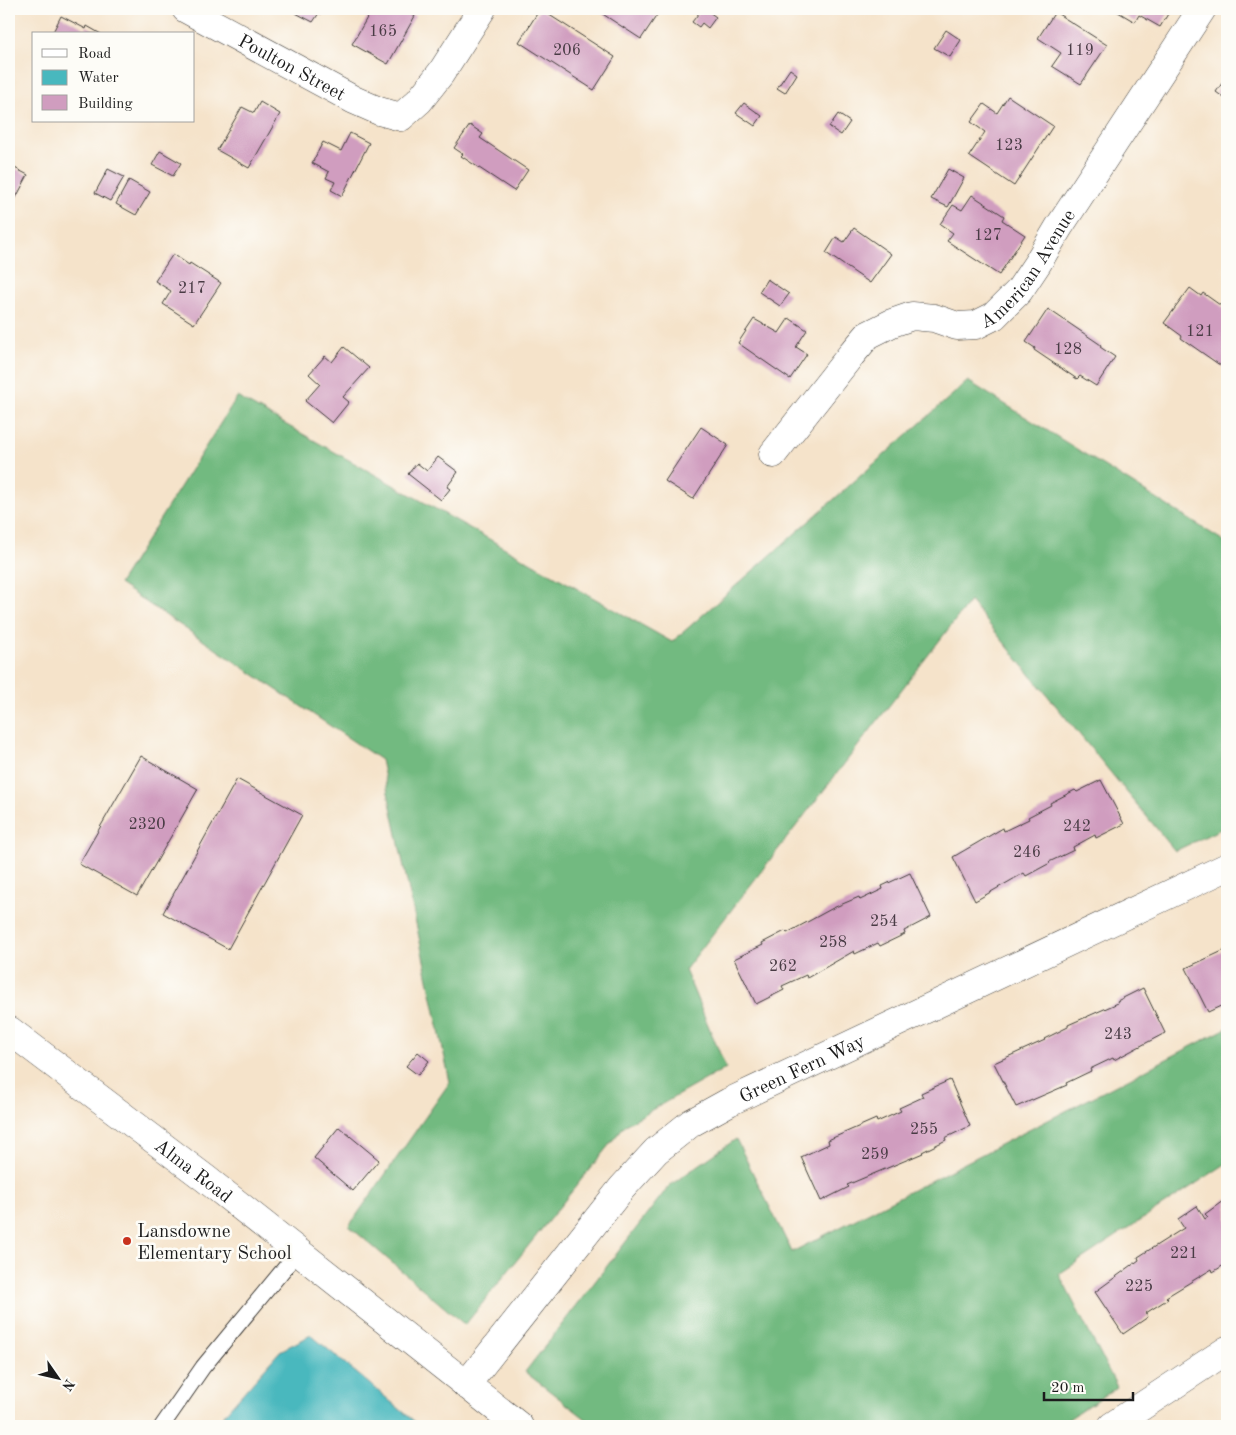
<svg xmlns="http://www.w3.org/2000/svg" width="1236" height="1435" viewBox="0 0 1236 1435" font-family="'Old Standard TT',serif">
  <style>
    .forest { fill: #72ba80; stroke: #476b4e }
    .water { fill: #48b8be; stroke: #326a6d }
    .building { fill: #d09dbf }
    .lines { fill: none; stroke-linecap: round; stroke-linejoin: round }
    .service-casing { stroke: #3d3a36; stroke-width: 17 }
    .minor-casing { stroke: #3d3a36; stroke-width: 29 }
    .service { stroke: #fff; stroke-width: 15 }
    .minor { stroke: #fff; stroke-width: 28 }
    .poi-dot { fill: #c8321e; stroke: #fdfcf7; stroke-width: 2 }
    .labels { text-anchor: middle; stroke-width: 5; stroke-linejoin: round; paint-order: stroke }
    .number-label { font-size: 16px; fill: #493c45 }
    .street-label { font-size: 19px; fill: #1c1c1c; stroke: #fdfcf7 }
    .poi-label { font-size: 19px; fill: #1c1c1c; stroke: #fdfcf7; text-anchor: start }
  </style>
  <rect width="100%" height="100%" fill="#fdfcf7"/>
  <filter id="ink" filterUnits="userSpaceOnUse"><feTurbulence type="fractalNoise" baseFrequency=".02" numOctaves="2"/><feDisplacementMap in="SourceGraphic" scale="10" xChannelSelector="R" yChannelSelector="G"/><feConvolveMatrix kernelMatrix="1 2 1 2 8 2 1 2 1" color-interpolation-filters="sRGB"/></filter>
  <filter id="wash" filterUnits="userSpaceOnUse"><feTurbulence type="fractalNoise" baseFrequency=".0096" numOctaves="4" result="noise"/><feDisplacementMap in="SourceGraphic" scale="20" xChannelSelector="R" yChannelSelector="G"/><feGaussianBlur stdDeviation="1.12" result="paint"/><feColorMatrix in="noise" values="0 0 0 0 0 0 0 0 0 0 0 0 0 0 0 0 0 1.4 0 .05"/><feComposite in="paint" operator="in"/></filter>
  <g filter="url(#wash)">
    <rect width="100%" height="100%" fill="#f5e3ca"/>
    <g class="forest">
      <polygon points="968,381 1227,543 1227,826 1175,851 970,601 685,970 726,1068 625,1125 465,1325 349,1226 450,1082 381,760 119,584 237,397 672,642"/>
      <polygon points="1227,1028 1227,1163 1059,1274 1117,1387 1058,1426 595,1426 525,1372 669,1186 736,1139 792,1252"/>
    </g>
    <polygon class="water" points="311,1335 420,1426 214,1426 280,1351"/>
    <g id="blocks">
      <g class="building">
        <polygon points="288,9 324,9 321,14 319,13 313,22"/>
        <polygon points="372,9 401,9 415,16 388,64 352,44"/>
        <polygon points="540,9 615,57 594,90 519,42"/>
        <polygon points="595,9 654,9 659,12 641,39"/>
        <polygon points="702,9 705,9 716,17 708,28 702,23 699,27 692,22"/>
        <polygon points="1113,9 1171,9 1160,27 1139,15 1135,22"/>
        <polygon points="1055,12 1107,45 1081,84 1052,66 1061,53 1038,38"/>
        <polygon points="61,16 86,29 87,26 101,34 52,34"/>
        <polygon points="946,30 961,40 950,57 934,48"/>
        <polygon points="790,69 797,74 785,93 777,88"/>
        <polygon points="1227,76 1227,100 1216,92"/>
        <polygon points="1008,96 1053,126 1014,186 969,156 985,132 971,122 984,104 997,113"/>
        <polygon points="260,102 280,114 249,168 217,150 242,107 254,113"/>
        <polygon points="744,103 762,116 755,126 736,113"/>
        <polygon points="838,114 850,122 841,135 829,127"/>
        <polygon points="470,125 483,134 480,138 528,170 514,191 461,156 463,154 454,148"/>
        <polygon points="350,133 369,143 342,196 331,190 335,182 326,178 329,172 312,163 323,142 341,151"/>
        <polygon points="160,151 181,163 173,176 152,165"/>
        <polygon points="9,165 28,175 9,211"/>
        <polygon points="108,169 124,177 110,201 95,193"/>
        <polygon points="948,169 964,178 948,207 931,199"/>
        <polygon points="129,180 150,192 136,215 116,204"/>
        <polygon points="972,195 1004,216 1002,220 1025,235 999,275 947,241 953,233 940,224 953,205 962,210"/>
        <polygon points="854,228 891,254 870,283 826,253 836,237 844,242"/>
        <polygon points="173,254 189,265 190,263 221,283 194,324 163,304 171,291 155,281"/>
        <polygon points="767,279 789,294 780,306 759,292"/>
        <polygon points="1190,288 1201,296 1203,293 1227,310 1227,364 1224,368 1181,338 1182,336 1164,323"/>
        <polygon points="1048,309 1101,345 1100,347 1115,357 1096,386 1080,376 1077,379 1034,350 1035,348 1026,342"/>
        <polygon points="789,318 807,330 796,347 807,354 790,379 738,343 754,319 779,333"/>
        <polygon points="344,347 369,368 343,397 349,402 332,423 305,401 320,384 309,374 325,356 332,362"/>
        <polygon points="701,427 728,445 693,499 665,481"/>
        <polygon points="438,457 458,472 447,487 450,489 441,500 408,474 417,463 427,471"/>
        <polygon points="141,756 198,789 137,896 79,864"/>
        <polygon points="237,779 302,815 228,949 163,913"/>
        <polygon points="1101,780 1124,824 1096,838 1095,835 1073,847 1074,850 1049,862 1050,863 1026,876 1024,873 975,901 953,857 1003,828 1004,831 1029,819 1028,817 1051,805 1050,803 1075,790 1077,792"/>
        <polygon points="910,873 931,917 904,931 905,934 880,946 878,943 855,954 854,951 807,978 806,975 782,986 784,990 756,1004 734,959 763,945 762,943 785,931 787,933 833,908 859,897 860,900 883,889 882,886"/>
        <polygon points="1227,949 1227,1003 1208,1012 1186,968"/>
        <polygon points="1143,988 1165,1033 1114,1060 1113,1058 1090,1069 1091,1071 1066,1083 1067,1085 1016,1107 994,1063 1045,1040 1044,1039 1068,1027 1068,1025 1118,1003 1117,1001"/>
        <polygon points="418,1052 429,1061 418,1075 406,1066"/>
        <polygon points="950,1080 970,1126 945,1138 946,1140 922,1152 923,1153 847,1185 849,1187 821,1201 801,1157 829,1144 828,1140 876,1119 877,1122 901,1111 899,1108 923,1097 921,1093"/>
        <polygon points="339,1127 379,1160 353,1191 314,1158"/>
        <polygon points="1227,1198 1227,1263 1213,1272 1212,1269 1166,1297 1168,1299 1146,1313 1148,1317 1123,1334 1095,1292 1139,1260 1138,1257 1184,1228 1178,1219 1197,1206 1205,1219 1208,1217 1205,1214"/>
      </g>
    </g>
  </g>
  <g filter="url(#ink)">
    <use href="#blocks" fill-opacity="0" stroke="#3d3a36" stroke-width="1"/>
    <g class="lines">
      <g class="service-casing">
        <polyline id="service" points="162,1426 203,1367 298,1252"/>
      </g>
      <g class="minor-casing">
        <g id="minor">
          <path id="s1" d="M 186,9 L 354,100 L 379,111 L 401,117 L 419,101 L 441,73 L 482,9"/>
          <path id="s2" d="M 773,454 L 851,355 L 868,335 L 892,323 L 912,316 L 934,318 L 957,326 L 976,325 L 994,316 L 1019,291 L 1037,264 L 1059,227 L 1202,9"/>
          <path id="s3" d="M 9,1030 L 206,1179 L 519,1426"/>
          <path id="s4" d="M 466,1385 L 622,1188 L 656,1151 L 691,1123 L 729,1102 L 1227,867"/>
          <polyline points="1112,1426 1227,1350"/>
        </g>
      </g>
      <use href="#service" class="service"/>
      <use href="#minor" class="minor"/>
    </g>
  </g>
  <circle class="poi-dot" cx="127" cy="1241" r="5"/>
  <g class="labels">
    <g class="number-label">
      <text x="383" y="36">165</text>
      <text x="567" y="55">206</text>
      <text x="1080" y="55">119</text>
      <text x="1009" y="150">123</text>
      <text x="988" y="240">127</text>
      <text x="192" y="293">217</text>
      <text x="1200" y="336">121</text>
      <text x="1068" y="354">128</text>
      <text x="147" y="829">2320</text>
      <text x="1077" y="831">242</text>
      <text x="1027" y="857">246</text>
      <text x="884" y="926">254</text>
      <text x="833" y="947">258</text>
      <text x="783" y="971">262</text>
      <text x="1118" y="1039">243</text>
      <text x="924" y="1134">255</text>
      <text x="875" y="1159">259</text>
      <text x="1184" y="1258">221</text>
      <text x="1139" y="1291">225</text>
    </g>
    <g class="street-label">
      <text dy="7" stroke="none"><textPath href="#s1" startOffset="121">Poulton Street</textPath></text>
      <text dy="7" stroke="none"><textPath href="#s2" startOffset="344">American Avenue</textPath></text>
      <text dy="7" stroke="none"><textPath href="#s4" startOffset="470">Green Fern Way</textPath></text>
      <text dy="7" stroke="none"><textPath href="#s3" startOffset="232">Alma Road</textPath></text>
    </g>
    <g class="poi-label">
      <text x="137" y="1237">Lansdowne<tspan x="137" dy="22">Elementary School</tspan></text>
    </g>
  </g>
  <rect width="1236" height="1435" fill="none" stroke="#fdfcf7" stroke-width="30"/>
  <rect x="32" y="32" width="162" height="90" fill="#fdfcf7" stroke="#a3a29f"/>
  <rect x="42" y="49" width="25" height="8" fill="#ffffff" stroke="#a3a29f"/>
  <text x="78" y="58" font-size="15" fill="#1c1c1c">Road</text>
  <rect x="42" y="70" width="25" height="15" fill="#48b8be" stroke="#a3a29f"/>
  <text x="78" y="82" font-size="15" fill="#1c1c1c">Water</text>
  <rect x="42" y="95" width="25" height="15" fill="#d09dbf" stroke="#a3a29f"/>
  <text x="78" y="108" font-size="15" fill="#1c1c1c">Building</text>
  <g transform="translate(58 1378) rotate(124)" stroke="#fdfcf7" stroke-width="4" paint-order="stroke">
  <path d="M0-4L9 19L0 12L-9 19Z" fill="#1c1c1c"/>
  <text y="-8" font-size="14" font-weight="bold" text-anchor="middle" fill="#1c1c1c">N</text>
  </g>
  <path d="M1044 1392v8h89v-8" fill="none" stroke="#1c1c1c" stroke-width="2.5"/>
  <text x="1051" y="1392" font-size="15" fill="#1c1c1c" stroke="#fdfcf7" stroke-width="4" paint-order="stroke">20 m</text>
</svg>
